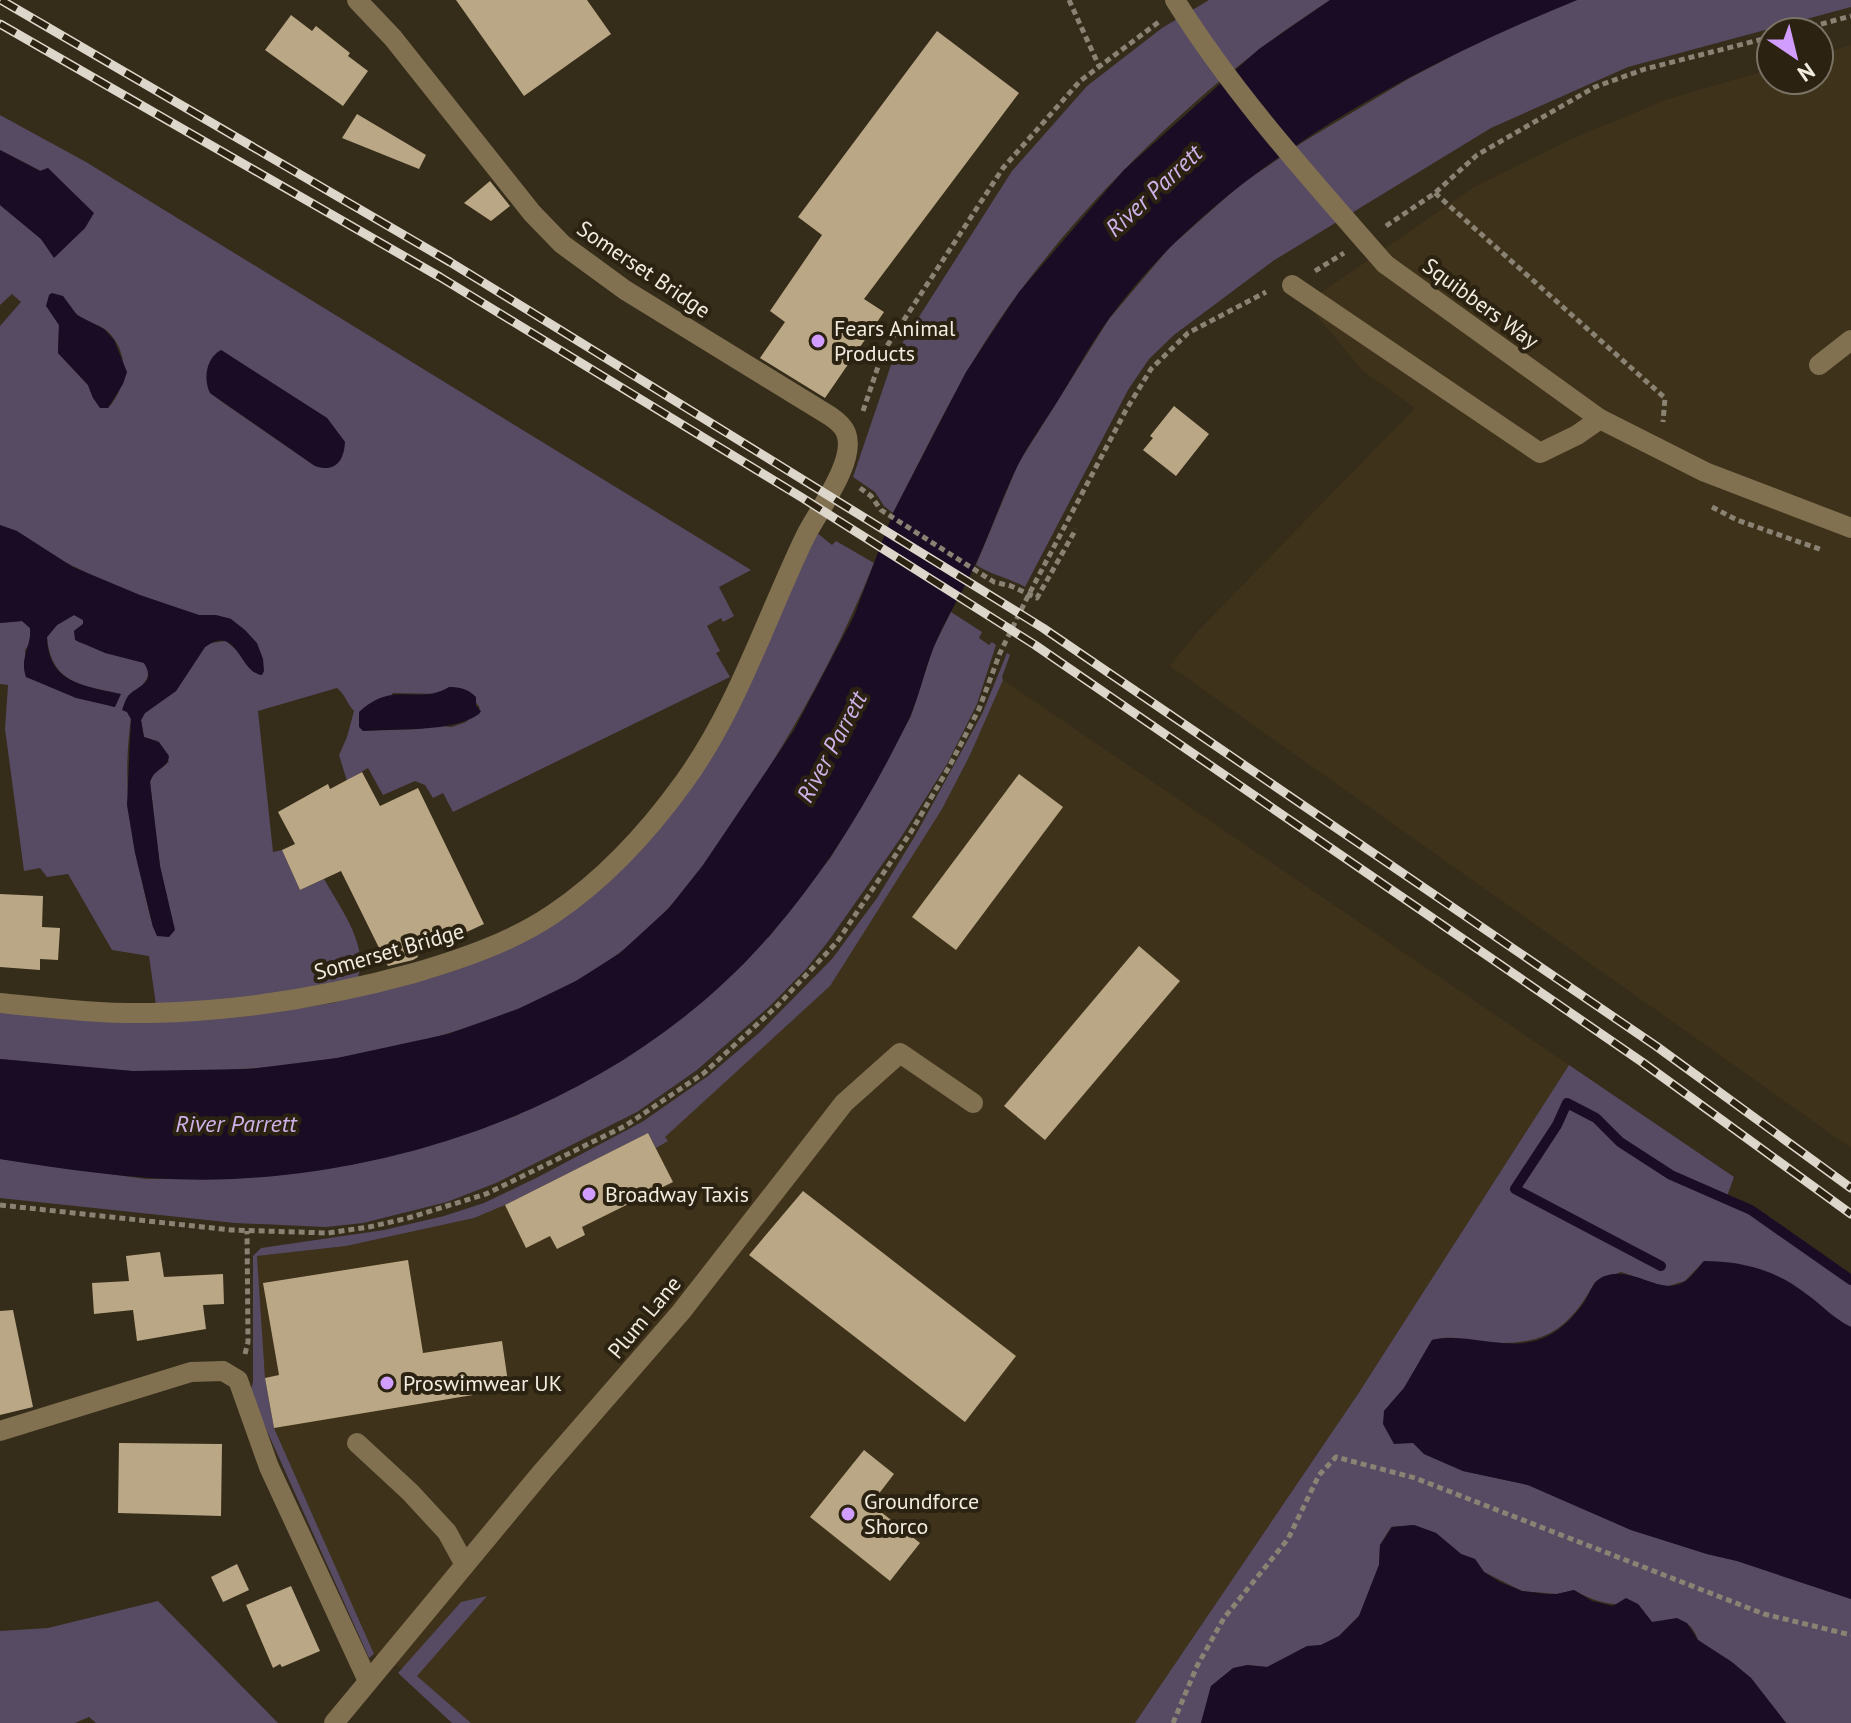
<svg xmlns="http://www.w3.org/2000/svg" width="1851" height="1723" viewBox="0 0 1851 1723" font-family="'PT Sans',sans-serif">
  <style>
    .built { fill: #3f321a }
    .green { fill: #574a63; fill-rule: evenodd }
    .water { fill: #1a0c25 }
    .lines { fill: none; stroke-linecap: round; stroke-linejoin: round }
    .stream { stroke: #1a0c25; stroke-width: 10 }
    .building { fill: #baa785 }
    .path { stroke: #8a8374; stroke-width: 5; stroke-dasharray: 6 4; stroke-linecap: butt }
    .minor { stroke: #817151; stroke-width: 20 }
    .rail-casing { stroke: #ddd7cb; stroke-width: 9 }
    .rail { stroke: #2b2211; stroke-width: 6; stroke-dasharray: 18; stroke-linecap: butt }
    .minor-bridge { stroke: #817151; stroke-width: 20 }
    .poi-dot { fill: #d19dfe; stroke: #2b2211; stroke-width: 3 }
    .labels { text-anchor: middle; stroke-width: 8; stroke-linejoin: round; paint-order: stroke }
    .street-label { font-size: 22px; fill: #f1ebe0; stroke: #2b2211 }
    .poi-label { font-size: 22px; fill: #f1ebe0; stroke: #2b2211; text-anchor: start }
    .water-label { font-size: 24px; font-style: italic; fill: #cfb2e9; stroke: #2b2211 }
  </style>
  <rect width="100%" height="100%" fill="#352c1a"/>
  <g class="built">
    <polygon points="1851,45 1851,1148 1170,666 1197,632 1415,408 1363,371 1306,303 1474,187 1567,141 1665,100 1771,69 1771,80 1819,80 1819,55"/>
    <polygon points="1003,680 1569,1065 1358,1394 1135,1723 471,1723 417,1676 374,1654 274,1428 265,1378 257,1256 346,1246 474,1218 505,1205 648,1133 668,1140 664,1137 830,986 970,755"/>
  </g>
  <g class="green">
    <path d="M 1209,0 L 1330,0 C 1306,16 1282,32 1260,49 C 1173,115 1085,204 1020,291 C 968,359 932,438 893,513 L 884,506 L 875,492 L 853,477 L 894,356 L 1012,171 L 1087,86 L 1162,28 Z"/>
    <path d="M 1577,0 L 1851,0 L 1851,7 L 1628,67 L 1491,128 L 1273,261 L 1174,335 L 1149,359 L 1128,390 L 1025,587 C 1009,578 992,575 976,565 L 1018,464 L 1109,319 L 1170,247 L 1240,185 L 1303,142 L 1408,79 L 1496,33 Z"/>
    <path d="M 0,115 L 86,162 L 751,570 L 719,587 L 734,616 L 723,622 L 721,618 L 707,626 L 720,651 L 716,653 L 730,677 L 453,812 L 443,793 L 433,798 L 425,785 L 415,781 L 383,795 L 368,768 L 351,778 L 360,795 L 347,781 L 339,755 L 347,737 L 354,711 C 347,704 345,694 337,688 L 258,711 L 273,852 L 282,850 L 300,890 L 324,879 C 339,906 371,948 357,979 L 298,995 L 156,1005 L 149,956 L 112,950 L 68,874 L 47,877 L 40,868 L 24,871 L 5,729 L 8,685 L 0,684 L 0,623 L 22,621 L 30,628 L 31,641 L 25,650 L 26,677 L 114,707 L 120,694 C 81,685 51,683 47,637 L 57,625 L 74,615 L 83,620 L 83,624 L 74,631 L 78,642 L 144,663 C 153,676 145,683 135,692 C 130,697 127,704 123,710 L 127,712 L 131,719 C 120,795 135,854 153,927 L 174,930 L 160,866 L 150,782 L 154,773 L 169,762 L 157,741 L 144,737 L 141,720 L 145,713 L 176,691 L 205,647 L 211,643 L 226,641 L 240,653 L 231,619 C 217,614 203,617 189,613 C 150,601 112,585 75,567 C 48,555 28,535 0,525 L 0,326 L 21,302 L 12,294 L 0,305 L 0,205 L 41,239 L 54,257 L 85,228 L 65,186 L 48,168 L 41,171 L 0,150 ZM 63,296 C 67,302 72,311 78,315 C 86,322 98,324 106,330 C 130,351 128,387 108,408 L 93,398 L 88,385 L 58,353 L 59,325 L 53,316 ZM 221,350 L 327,418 L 345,442 L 315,466 L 225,404 L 210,393 ZM 393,693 L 438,694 L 475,701 L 480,708 L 466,722 L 452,727 L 432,725 L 420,729 L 363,731 Z"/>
    <path d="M 816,532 L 832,545 L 836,541 L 874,563 C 841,646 798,723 750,798 C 713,854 673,914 618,954 C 492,1046 285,1077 132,1071 C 88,1069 44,1063 0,1059 L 0,1010 L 241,1017 L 333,1003 L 468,965 L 659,828 Z"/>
    <polygon points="951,612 982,632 979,638 989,645 992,642 996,645 977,704 947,764 900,839 830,939 807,968 771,1005 697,1070 637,1112 496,1183 447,1202 363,1223 326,1227 235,1223 0,1198 0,1159 146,1179 231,1179 351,1165 460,1136 518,1115 769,937 831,857 860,809 911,716 933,648"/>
    <polygon points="1007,653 1010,655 1002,677 1003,680 970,755 942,809 830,986 665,1137 668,1141 656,1148 648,1133 505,1205 474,1218 346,1246 257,1256 265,1378 274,1428 374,1654 369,1658 250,1393 253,1382 253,1256 261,1248 384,1230 444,1216 484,1203 538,1177 642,1122 708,1076 759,1033 832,959 877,898 915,836 982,714"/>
    <path d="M 1569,1065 L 1734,1177 L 1726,1199 L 1751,1210 L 1851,1280 L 1851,1327 L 1704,1261 L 1685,1281 L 1665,1287 L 1621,1272 L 1595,1282 C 1567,1333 1541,1347 1482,1342 C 1461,1340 1454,1335 1432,1340 L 1404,1388 L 1384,1411 L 1424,1454 L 1463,1471 L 1528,1485 L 1631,1530 L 1707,1554 L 1737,1561 L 1851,1599 L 1851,1723 L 1786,1723 L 1751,1678 L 1698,1640 C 1689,1614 1674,1622 1652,1622 L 1638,1604 C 1612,1606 1596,1603 1574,1590 L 1557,1594 L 1522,1591 L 1484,1572 L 1475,1559 L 1461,1554 L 1436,1533 L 1414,1525 L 1391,1527 L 1380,1545 L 1379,1565 L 1359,1616 L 1339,1636 L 1321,1645 L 1307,1647 L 1267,1667 L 1247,1665 L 1211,1686 L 1201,1723 L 1135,1723 L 1358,1394 Z"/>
    <polygon points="487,1596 417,1676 471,1723 452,1723 398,1673 461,1602"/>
    <polygon points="158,1601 278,1723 96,1723 89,1717 75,1723 0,1723 0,1631 48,1628"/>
  </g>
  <g class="water">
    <path d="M 1330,0 L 1577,0 C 1410,68 1215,171 1108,320 C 1089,346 1074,375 1057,402 C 1044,423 1029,443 1018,465 C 1002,497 991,531 976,563 C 963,592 945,619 933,649 C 924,672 919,697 909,719 C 872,795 827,870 771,934 C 638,1088 434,1169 233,1179 C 155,1183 77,1171 0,1159 L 0,1059 L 133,1071 L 249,1069 L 337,1058 L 448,1034 L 518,1009 L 576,981 L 620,953 L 669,908 L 703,865 L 794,730 L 854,616 L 893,513 L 966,372 L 1019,292 L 1124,170 L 1259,49 Z"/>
    <polygon points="0,150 40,171 48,168 94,213 85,228 54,258 41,239 0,205"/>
    <polygon points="52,293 63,296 77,315 104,329 114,340 127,372 123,384 108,408 100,408 93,398 88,385 58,353 59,325 46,306 49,295"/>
    <path d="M 221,350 L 327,418 L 345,442 C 344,461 335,473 315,466 L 210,393 C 203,379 206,358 221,350 Z"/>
    <path d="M 0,525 L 17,531 L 73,567 L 140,595 L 199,615 L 216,615 L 231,619 L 245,630 L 257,643 L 263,659 L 264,671 L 262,675 C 238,672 238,623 205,647 L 176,691 L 145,713 L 141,720 L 144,737 L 159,742 L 169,756 C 168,769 153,769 150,782 L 160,866 L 175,930 L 169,937 L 157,936 L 153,927 L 135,853 L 127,805 L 131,719 L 127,712 L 122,710 C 124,705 125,700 128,696 C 138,685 157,683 144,663 L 105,653 L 75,640 L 74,631 L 83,624 L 83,620 L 74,615 L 57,625 L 47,637 C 48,683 84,686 121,694 L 115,707 L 76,698 L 26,677 C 19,658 32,646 30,628 L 22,621 L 0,623 Z"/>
    <path d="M 449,687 C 460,687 468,689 476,697 L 476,706 L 481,711 L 479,714 C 453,733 397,728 363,731 L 359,727 L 359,712 C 395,679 417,706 449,687 Z"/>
    <path d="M 1704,1261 C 1741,1261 1776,1270 1805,1293 C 1821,1304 1834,1319 1851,1327 L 1851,1599 L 1737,1561 L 1707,1554 L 1631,1530 L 1528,1485 L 1463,1471 L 1424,1454 L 1413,1443 L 1394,1444 L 1383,1424 L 1384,1411 L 1404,1388 L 1432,1340 C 1468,1332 1505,1352 1541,1339 C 1558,1333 1573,1318 1583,1304 C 1591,1293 1592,1280 1605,1276 C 1635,1265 1662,1299 1687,1280 C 1693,1275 1699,1267 1704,1261 Z"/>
    <polygon points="1414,1525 1436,1533 1461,1554 1475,1559 1484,1572 1500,1582 1522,1591 1547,1594 1557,1594 1574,1590 1592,1601 1613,1606 1626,1598 1638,1604 1652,1622 1677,1618 1687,1623 1698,1640 1732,1662 1751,1678 1786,1723 1201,1723 1211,1686 1233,1668 1247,1665 1267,1667 1307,1646 1321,1645 1339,1636 1359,1616 1379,1565 1380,1545 1392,1527"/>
  </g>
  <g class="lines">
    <polyline class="stream" points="1661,1266 1515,1189 1557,1125 1567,1103 1596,1118 1620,1142 1671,1175 1751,1210 1851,1280"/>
  </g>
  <g class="building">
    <polygon points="456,0 587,0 611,34 524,96"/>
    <polygon points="291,15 312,31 316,26 350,53 348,56 368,71 343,106 265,50"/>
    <polygon points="937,31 1019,93 864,299 884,312 825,398 760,358 785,322 770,311 822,235 798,217"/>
    <polygon points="357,114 426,155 419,169 342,138"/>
    <polygon points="490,181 510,206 491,221 464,203"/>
    <polygon points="1174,406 1209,434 1176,476 1143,450 1153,438 1150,436"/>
    <polygon points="362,772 380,806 418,788 484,924 417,955 418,957 413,960 388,966 341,871 300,890 282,850 295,844 278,812 328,784 330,789"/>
    <polygon points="1019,774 1063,807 956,950 912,917"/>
    <polygon points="0,894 43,896 42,927 60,928 58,960 40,959 40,970 0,967"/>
    <polygon points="1139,946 1180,981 1045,1140 1004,1106"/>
    <polygon points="648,1133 673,1182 582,1227 585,1235 557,1249 550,1236 526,1248 505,1205"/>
    <polygon points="803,1191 1016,1356 965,1422 749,1255"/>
    <polygon points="160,1252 164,1277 223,1274 224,1304 203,1305 206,1329 137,1341 133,1310 94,1314 92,1283 129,1281 126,1256"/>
    <polygon points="408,1260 423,1353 502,1341 509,1389 274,1428 265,1378 279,1375 263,1283"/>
    <polygon points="13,1310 33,1407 0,1415 0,1311"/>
    <polygon points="119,1443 222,1444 221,1516 118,1513"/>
    <polygon points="864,1450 894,1474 871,1504 920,1543 890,1581 810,1517"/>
    <polygon points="237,1564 249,1590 223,1602 211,1577"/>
    <polygon points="291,1586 320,1651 282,1667 280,1664 273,1668 246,1605"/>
  </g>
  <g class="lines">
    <g class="path">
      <polyline points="1069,0 1099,66"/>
      <polyline points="1792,32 1851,16"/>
      <polyline points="1435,193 1665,398 1663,422"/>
      <polyline points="1386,226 1435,193 1477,155 1595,87 1645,69 1771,37"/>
      <polyline points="1315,271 1344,253"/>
      <polyline points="863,411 883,352 1003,168 1080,81 1160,21"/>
      <polyline points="860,488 871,496 881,510 994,582 1011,586 1037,598 1076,529"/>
      <polyline points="1712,507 1737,520 1822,550"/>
      <polyline points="0,1205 231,1230 328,1233 369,1227 408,1218 486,1194 625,1126 704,1073 777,1006 837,942 911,832 949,767 979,709 1000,653 1028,596 1126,410 1151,369 1188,333 1266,292"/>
      <polyline points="245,1354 248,1342 247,1231"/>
      <polyline points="1173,1723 1197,1666 1224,1618 1288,1539 1319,1475 1336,1457 1415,1478 1764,1614 1851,1635"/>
    </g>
    <g class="minor">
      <polyline points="1385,264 1600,419 1705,472 1851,528"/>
      <polyline points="1292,285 1540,453 1577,435 1600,419"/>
      <polyline points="1819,365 1851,340"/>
      <path d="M 0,1003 C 50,1008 101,1014 151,1013 C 241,1011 327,997 414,973 C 461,959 512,942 553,914 C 605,879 648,832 684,782 C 737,709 766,618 805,537 C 817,512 857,461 846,433 C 843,425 836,420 830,416 L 625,290 L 562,244 L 532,213 L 393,38 L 357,0"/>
      <polyline points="0,1431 191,1372 223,1371 238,1380 269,1467 368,1681"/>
      <polyline points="357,1443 410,1492 447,1532 465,1565"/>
      <polyline points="334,1723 542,1472 681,1312 844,1103 900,1053 973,1103"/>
    </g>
    <g class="rail-casing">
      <g id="rail">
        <polyline points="1,0 450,262 1043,628 1656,1046 1851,1188"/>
        <polyline points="0,24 440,277 801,497 1035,645 1642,1062 1851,1214"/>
      </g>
    </g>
    <use href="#rail" class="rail"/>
    <path class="minor-bridge" d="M 1175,0 C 1235,96 1311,179 1385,264"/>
  </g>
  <g class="poi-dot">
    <circle cx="818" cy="341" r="8"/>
    <circle cx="589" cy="1194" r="8"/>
    <circle cx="387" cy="1383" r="8"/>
    <circle cx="848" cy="1514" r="8"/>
  </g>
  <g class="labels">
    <g class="street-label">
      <text transform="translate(644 269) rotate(34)" y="8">Somerset Bridge</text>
      <text transform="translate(1481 303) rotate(36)" y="8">Squibbers Way</text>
      <text transform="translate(389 951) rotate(-16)" y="8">Somerset Bridge</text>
      <text transform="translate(644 1317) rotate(-50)" y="8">Plum Lane</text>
    </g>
    <g class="poi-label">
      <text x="834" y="336">Fears Animal<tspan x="834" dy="25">Products</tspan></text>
      <text x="605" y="1202">Broadway Taxis</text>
      <text x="403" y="1391">Proswimwear UK</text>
      <text x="864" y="1509">Groundforce<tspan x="864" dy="25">Shorco</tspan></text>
    </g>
    <g class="water-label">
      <text transform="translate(1154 191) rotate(-43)" y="8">River Parrett</text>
      <text transform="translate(832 747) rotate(-62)" y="8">River Parrett</text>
      <text x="236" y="1132">River Parrett</text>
    </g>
  </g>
  <g transform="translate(1795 56) rotate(145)"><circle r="38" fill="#2b2211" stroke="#7a7264" stroke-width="2"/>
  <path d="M0-6L14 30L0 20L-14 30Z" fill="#d19dfe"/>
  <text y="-12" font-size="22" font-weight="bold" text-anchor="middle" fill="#f1ebe0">N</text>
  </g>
</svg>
